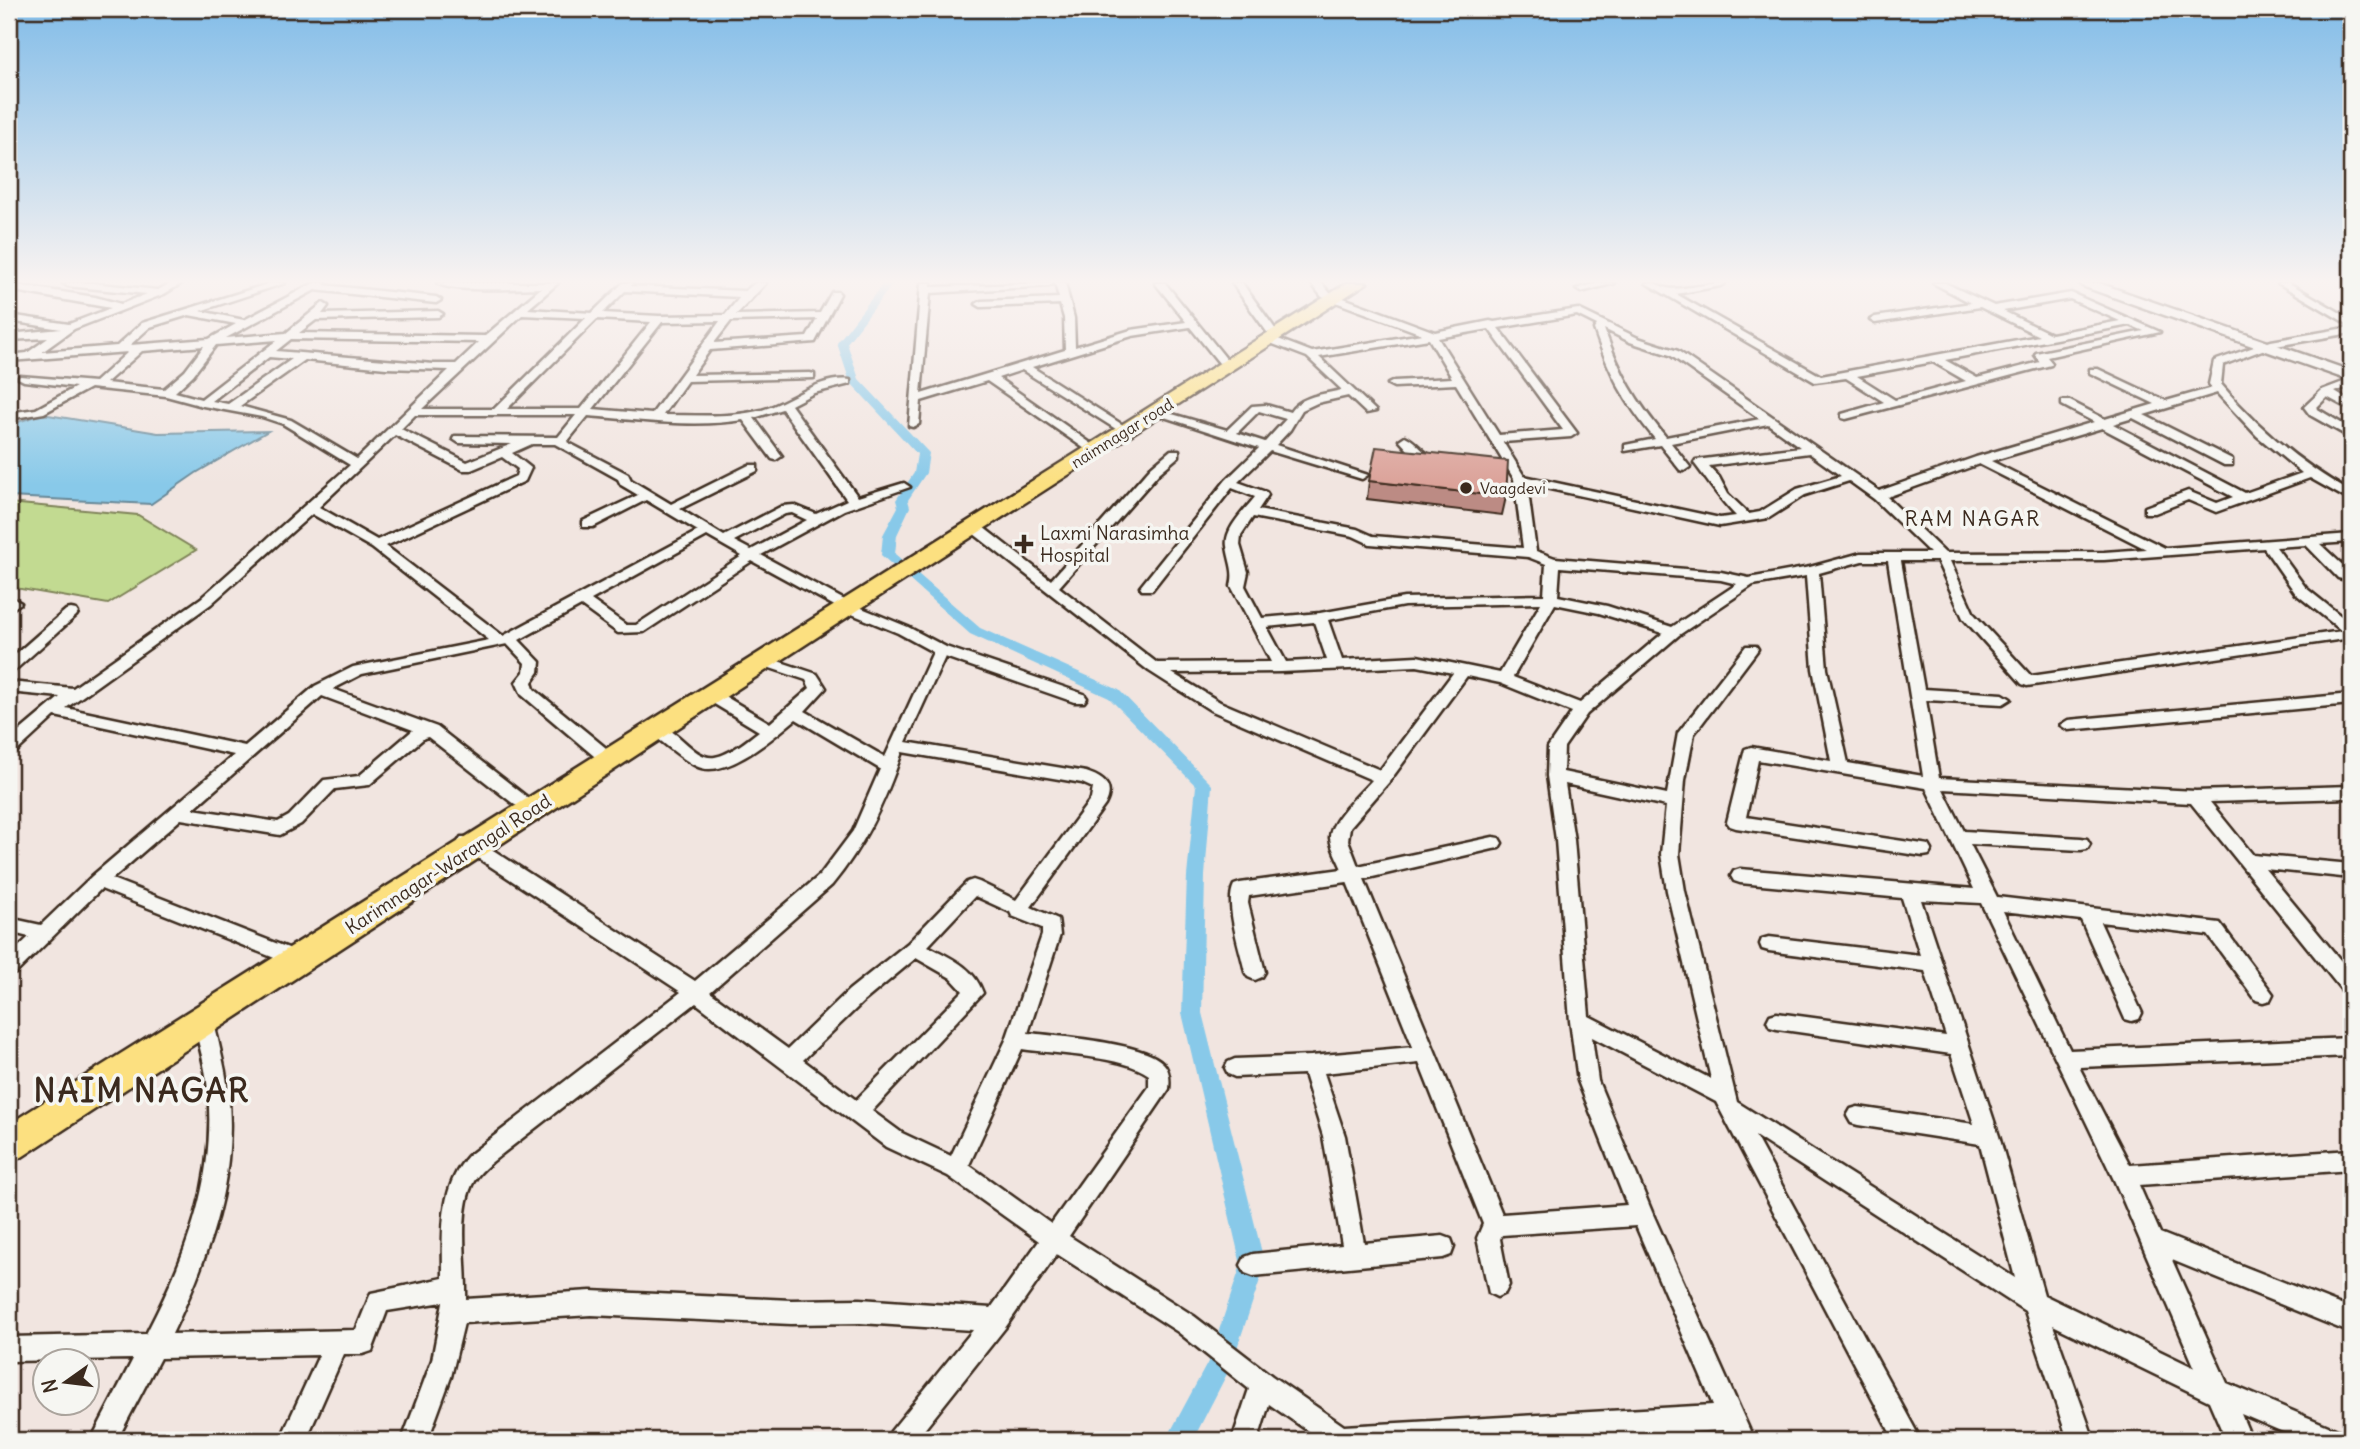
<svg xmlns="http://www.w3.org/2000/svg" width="2360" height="1449" viewBox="0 0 2360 1449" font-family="Delius,sans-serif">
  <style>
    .green { fill: #c2da91; stroke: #7e8258; stroke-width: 2 }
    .water { fill: #88c9e9; stroke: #698998; stroke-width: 2 }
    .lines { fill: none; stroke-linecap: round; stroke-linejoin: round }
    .canal { fill: #88c9e9; fill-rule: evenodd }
    .street-casing { stroke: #3b2a1e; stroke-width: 5 }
    .secondary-casing { stroke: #3b2a1e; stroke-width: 5 }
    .highway-casing { stroke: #3b2a1e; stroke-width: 5 }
    .street { fill: #f6f6f2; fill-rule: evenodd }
    .secondary { fill: #f6f6f2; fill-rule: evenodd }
    .highway { fill: #fce080; fill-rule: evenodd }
    .wall { fill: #bc8b84; stroke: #3b2a1e; stroke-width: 2 }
    .building { fill: #dba299; stroke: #3b2a1e; stroke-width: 2 }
    .poi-dot { fill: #3b2a1e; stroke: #f6f6f2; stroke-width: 2.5 }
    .labels { text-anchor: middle; stroke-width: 7; stroke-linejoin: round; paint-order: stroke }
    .far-street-label { font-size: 16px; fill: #3b2a1e; stroke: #f6f6f2 }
    .far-poi-label { font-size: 16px; fill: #3b2a1e; stroke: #f6f6f2; text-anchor: start }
    .poi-label { font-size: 19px; fill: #3b2a1e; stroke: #f6f6f2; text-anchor: start }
    .street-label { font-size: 19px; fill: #3b2a1e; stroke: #f6f6f2 }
    .neighbourhood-label { font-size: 21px; letter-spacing: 2px; fill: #3b2a1e; stroke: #f6f6f2 }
    .near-district-label { font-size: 32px; font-weight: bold; letter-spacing: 2px; fill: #3b2a1e; stroke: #f6f6f2 }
  </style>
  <rect width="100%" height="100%" fill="#f1e5e0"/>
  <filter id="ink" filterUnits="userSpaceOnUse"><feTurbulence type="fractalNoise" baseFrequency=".0143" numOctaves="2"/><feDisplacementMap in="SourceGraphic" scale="14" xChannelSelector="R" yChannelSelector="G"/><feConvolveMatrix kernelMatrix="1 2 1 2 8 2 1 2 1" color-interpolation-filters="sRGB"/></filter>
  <g filter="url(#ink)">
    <polygon class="green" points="9,503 138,515 196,550 108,604 9,587"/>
    <polygon class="water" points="42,414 158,433 268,431 196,473 151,504 9,497 9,425"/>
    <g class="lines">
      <polygon class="canal" points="880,283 890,283 892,285 847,343 859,379 929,453 926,473 908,500 910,507 897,535 895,554 980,628 1119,690 1212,785 1205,876 1202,1013 1265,1265 1231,1366 1193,1440 1166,1440 1209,1360 1241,1265 1182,1013 1187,876 1196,786 1109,698 970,634 881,555 883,535 898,507 896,500 914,473 917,454 850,382 837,343 882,285"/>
      <g class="street-casing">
        <g id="street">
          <path d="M 63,283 L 92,283 L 158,290 L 171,283 L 182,283 L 164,294 L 74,329 L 42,352 L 117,346 L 142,323 L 271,283 L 285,283 L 200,311 L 244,320 L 314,283 L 326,283 L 324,285 L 436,297 L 441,300 L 436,303 L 315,290 L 226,338 L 286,333 L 323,303 L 328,306 L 322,314 L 438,311 L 443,314 L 438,317 L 316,320 L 299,333 L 485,336 L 541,288 C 521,288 450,293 437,283 L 558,283 L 528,309 L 592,313 L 623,283 L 633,283 L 631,286 L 745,291 L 755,283 L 766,283 L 736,315 L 820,313 L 832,292 L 838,292 L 840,294 L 815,342 L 710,350 L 692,375 L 810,373 L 814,374 L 814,378 L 687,381 L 663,415 C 696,415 730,418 762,410 C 791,402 818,376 850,380 L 850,384 L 814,393 L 791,405 L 858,497 L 904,483 L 910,487 L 844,510 L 761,555 L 852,604 L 908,627 L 946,647 L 1084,694 L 1087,698 L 1084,702 L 1074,702 L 945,657 L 906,742 L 1086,772 C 1104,778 1115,786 1105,805 L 1031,907 L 1058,919 L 1060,935 L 1028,1033 C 1057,1036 1145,1043 1163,1063 C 1170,1070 1170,1080 1169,1089 L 1069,1236 L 1194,1316 L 1272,1376 L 1344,1426 L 1713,1405 L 1636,1226 L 1502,1235 L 1500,1239 L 1509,1285 L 1505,1293 L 1497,1297 L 1489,1293 L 1477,1238 L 1483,1224 L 1419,1063 L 1324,1073 L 1345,1136 L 1364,1243 L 1443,1236 L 1451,1239 L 1454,1247 L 1451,1255 L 1443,1258 L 1253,1276 L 1245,1273 L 1241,1265 L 1245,1257 L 1253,1254 L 1342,1245 L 1323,1136 L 1304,1074 L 1235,1077 L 1228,1074 L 1225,1068 L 1228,1062 L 1235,1059 L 1311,1056 L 1413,1047 L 1347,882 L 1249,896 L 1248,903 L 1265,972 L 1262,977 L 1255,980 L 1248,977 L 1245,972 C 1241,951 1224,904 1234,885 L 1240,883 L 1342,869 C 1338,859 1331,848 1330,838 C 1329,821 1361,792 1372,780 L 1210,710 L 1149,671 L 969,530 L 969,524 L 979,524 L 1051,580 L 1151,467 L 1171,450 L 1179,450 L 1179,456 L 1159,473 L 1059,587 L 1157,663 L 1271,662 L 1231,586 C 1235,570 1229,562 1227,546 C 1224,529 1245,510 1255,497 L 1232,488 L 1152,590 L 1142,590 L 1140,587 L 1226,480 L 1259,448 L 1149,412 L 1155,409 L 1227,430 L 1252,406 L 1266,405 L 1290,412 C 1300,396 1324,394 1342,390 L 1307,357 L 1265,341 L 1265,337 L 1273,337 L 1312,352 L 1422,334 L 1322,297 L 1311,283 L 1321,283 L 1330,293 L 1435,332 L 1490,321 L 1494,322 L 1578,309 L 1638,338 L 1678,351 L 1879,491 L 1976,457 L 2094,422 L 2062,405 L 2062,401 L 2070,401 L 2105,419 L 2155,404 L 2090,373 L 2090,369 L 2098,369 L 2166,401 L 2212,388 L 2209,384 L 2214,361 L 2271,341 L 2351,327 L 2351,333 L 2270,347 L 2223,365 L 2221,384 C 2258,428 2301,464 2351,492 L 2351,501 L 2310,478 L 2216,512 L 2188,500 L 2155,513 L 2145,513 L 2145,507 L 2188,491 L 2217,503 L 2233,497 L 2102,428 L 1991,461 L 2165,548 L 2351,534 L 2351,542 L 2320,544 L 2351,573 L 2351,581 L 2338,578 L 2306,545 L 2276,547 L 2306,588 L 2351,624 L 2351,638 L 2027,686 L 2022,684 L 1963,618 L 1937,561 L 1901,561 L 1924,689 L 2003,694 L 2011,699 L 2003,704 L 1926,700 L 1939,778 L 2196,791 L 2351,786 L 2351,798 L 2210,802 L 2253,855 L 2351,864 L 2351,878 L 2265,869 L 2351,973 L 2351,995 L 2344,993 L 2191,803 L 1943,789 L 1964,831 L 2081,838 L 2087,839 L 2090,844 L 2087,849 L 2081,850 L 1970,844 L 1997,897 L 2220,923 L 2273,994 L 2270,1000 L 2263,1002 L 2256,1000 L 2208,935 L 2100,922 L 2142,1013 L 2139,1019 L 2132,1021 L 2125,1019 L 2081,920 L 2003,911 L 2070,1050 L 2351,1038 L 2351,1056 L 2079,1067 L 2130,1165 L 2351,1150 L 2351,1170 L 2139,1185 L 2160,1233 L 2351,1309 L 2351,1333 L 2172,1260 L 2227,1383 L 2340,1431 L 2344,1440 L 2302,1440 L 2241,1414 L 2252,1440 L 2226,1440 L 2209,1401 L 2053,1325 L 2094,1440 L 2068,1440 L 2025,1311 L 1755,1136 L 1921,1440 L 1894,1440 L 1716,1102 L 1592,1037 L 1598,1081 L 1652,1212 L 1754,1440 L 1728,1440 L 1724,1430 L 1543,1440 L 1321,1440 L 1269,1404 L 1258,1440 L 1232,1440 L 1249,1389 L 1178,1332 L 1057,1254 L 1005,1328 L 916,1440 L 887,1440 L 891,1431 L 973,1330 L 860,1323 L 791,1324 L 591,1315 L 464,1323 L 451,1377 L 428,1440 L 402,1440 L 432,1360 L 443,1302 L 387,1311 L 372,1351 L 363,1354 L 344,1354 L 306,1440 L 280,1440 L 319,1355 L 160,1358 L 117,1440 L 91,1440 L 133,1359 L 9,1361 L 9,1337 L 146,1334 C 186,1257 216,1180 208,1091 C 206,1066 198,1042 192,1017 L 195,1011 L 202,1009 L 209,1011 C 215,1024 218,1039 221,1053 C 246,1152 215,1245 172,1334 L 356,1330 L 371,1293 L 443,1278 C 443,1236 438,1189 468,1156 L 681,992 L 461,847 L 458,842 L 461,837 L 473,837 L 695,981 L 820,875 L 853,831 L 880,769 L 796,719 C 774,737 725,781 696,766 C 680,758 666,744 651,734 L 649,730 L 651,726 C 675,720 692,761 715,757 C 731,754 747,740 759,731 L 706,699 L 703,695 L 706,691 L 716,691 L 770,723 L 810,688 L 806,680 L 758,664 L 756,661 L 763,656 L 817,674 L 826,688 L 805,711 L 885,757 L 933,652 L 898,633 L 842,610 L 752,561 L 644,632 L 618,633 L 581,606 L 519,640 L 540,662 L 539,672 L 532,682 L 534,689 L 606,748 L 608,752 L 606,756 L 594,756 L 522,695 L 516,682 L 524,672 L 525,663 L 507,644 L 362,674 L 333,689 L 437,727 L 527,797 L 529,801 L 527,805 L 515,805 L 428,737 L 424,738 L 369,785 L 335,789 L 301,824 L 280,835 L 181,819 L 112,879 L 291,949 L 293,954 L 291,959 L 284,962 L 277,959 L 101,889 L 16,973 L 9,976 L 9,956 L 29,937 L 9,932 L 9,918 L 41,925 L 92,876 L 234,755 L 55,716 L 15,753 L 9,754 L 9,740 L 60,697 L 9,692 L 9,682 L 73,688 L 201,598 L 350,465 L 283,424 L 262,417 L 203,406 L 166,396 L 90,388 L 44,413 L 9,419 L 9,413 L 36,409 L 76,387 L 24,381 L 18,378 L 20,376 L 95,382 L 128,352 L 9,361 L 9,355 L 27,353 L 48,338 L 9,340 L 9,334 L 61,329 L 9,321 L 9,315 L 69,324 L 111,308 L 9,290 L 9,284 L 95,297 L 121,304 L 147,294 L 68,286 ZM 625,291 L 740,297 L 725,315 L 659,316 L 603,313 ZM 189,315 L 236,324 L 209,339 L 130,345 L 150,327 ZM 522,315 L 586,318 L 494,409 L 422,409 ZM 1577,315 L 1597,325 L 1594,329 C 1610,375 1624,401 1655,439 L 1625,445 L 1625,451 L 1660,445 L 1680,470 L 1684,471 L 1690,467 L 1671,443 L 1768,424 L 1800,447 L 1696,460 L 1694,463 C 1708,481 1719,499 1736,516 L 1720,518 L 1524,476 L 1503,442 L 1571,437 L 1577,433 L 1498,328 ZM 597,319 L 651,322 L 581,409 L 507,409 ZM 817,319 L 807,337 L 714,343 L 731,321 ZM 720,321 L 652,414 L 593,409 L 662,322 ZM 1489,329 L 1563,430 L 1499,435 L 1438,338 ZM 1604,329 L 1630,342 L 1670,355 L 1760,419 L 1666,437 C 1635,400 1621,375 1604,329 ZM 291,339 L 479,342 L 456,364 L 434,364 L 276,351 ZM 1429,339 L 1452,378 L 1394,381 L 1388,384 L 1394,387 L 1456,384 L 1514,479 L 1523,548 L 1373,536 L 1357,529 L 1258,510 L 1268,495 L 1266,492 L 1238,482 L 1270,451 L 1362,479 L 1368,475 L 1276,445 L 1290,430 L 1302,410 L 1317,403 L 1348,396 L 1366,413 L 1376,411 L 1319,357 ZM 277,340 L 201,399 L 175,392 L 193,375 L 216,345 ZM 204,346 L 185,371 L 164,389 L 106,383 L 142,351 ZM 269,357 L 292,359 L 228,404 L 212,401 ZM 305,360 L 386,368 L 449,370 L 357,459 L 291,420 L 240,406 ZM 2217,393 L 2257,436 L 2302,473 L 2245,493 L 2113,424 L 2133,418 L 2224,465 L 2232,465 L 2232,459 L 2144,415 ZM 782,409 L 847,500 L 816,514 L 794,505 L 782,506 L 724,536 L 680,509 L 757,471 L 757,465 L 749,465 L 671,504 L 631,480 L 628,474 L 567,442 L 588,416 C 638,420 693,428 743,420 L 772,459 L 776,460 L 782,456 L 754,418 ZM 1259,411 L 1286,419 L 1265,442 L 1237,433 ZM 415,415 L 576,415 L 558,437 L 455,436 L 453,439 L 459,443 L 512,444 L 467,462 L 401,429 ZM 395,435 L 463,470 L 471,470 L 502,457 L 518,469 L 516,476 L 377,540 L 319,507 ZM 532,444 L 555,444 L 618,479 L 621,485 L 638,495 L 583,521 L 583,527 L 593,527 L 646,500 L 698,531 L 503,636 L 386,546 L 525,481 L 531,468 L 512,453 ZM 1809,453 L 1841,476 L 1797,489 L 1760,512 L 1749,514 L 1728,494 L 1719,477 L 1709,466 ZM 1979,464 L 2146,549 L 2104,552 L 1945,553 L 1887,497 ZM 1849,481 L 1874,499 L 1930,553 L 1861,553 L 1810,567 L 1749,578 L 1721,572 L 1555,558 L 1536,551 L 1527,484 L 1720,526 L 1769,518 L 1805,495 ZM 792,513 L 807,520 L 751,550 L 734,541 L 785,514 ZM 312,514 L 372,548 L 489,640 L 353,667 L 315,686 L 245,746 L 66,708 L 211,604 ZM 1253,517 L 1353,536 L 1370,544 L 1528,557 L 1546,564 L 1544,595 L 1404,598 L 1320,613 L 1262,618 L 1245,586 L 1248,572 L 1240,545 L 1241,535 ZM 707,536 L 742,556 L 636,625 L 626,625 L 591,600 ZM 2264,548 L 2296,594 L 2342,631 L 2031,676 L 1974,614 L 1950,561 L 2104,560 ZM 1862,561 L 1888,561 L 1923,776 L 1848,763 L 1827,669 L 1819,573 ZM 1560,567 L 1721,580 L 1737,584 L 1672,627 L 1607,606 L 1558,596 ZM 1806,576 L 1813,669 L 1831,761 L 1751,747 L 1745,749 L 1727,822 L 1730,826 L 1736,828 L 1923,856 L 1929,855 L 1932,850 L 1929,845 L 1746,817 L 1758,760 L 1926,788 L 1974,889 L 1740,869 L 1734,871 L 1731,876 L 1734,881 L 1740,883 L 1902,898 L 1920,955 L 1769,937 L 1762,939 L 1760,944 L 1762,949 L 1769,951 L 1925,971 L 1946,1036 L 1777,1013 L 1770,1015 L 1767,1021 L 1770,1027 L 1777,1029 L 1951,1054 L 1974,1124 L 1858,1107 L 1851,1109 L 1847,1116 L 1851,1123 L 1858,1125 L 1980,1144 L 2015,1278 L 1737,1102 L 1685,891 L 1679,854 L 1685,780 L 1694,734 L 1756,652 L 1758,649 L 1756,646 L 1746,646 L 1678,733 L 1667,794 L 1563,772 L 1564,747 L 1587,714 L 1679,635 L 1753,585 ZM 1541,603 L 1500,673 L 1417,656 L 1342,660 L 1328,620 L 1404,606 ZM 1555,604 L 1599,613 L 1663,633 L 1580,703 L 1513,677 ZM 1314,622 L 1327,660 L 1286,662 L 1267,627 ZM 1417,666 L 1453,673 L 1380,770 L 1220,702 L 1172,673 L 1281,672 ZM 1467,676 L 1500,683 L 1572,712 L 1548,747 L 1547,776 L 1556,840 L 1570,1021 L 1578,1081 L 1627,1205 L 1502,1214 L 1364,879 L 1493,849 L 1499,848 L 1502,843 L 1499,838 L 1493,837 L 1358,866 L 1348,840 L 1350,827 L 1389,782 ZM 322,696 L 413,730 L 359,776 L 324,780 L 289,816 L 278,822 L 193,809 ZM 902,752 L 1082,783 L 1093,788 L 1091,799 L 1016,900 L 979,882 L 973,880 L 967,882 L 908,943 L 849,990 L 788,1049 L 710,992 L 832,885 C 865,845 886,800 902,752 ZM 1565,784 L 1666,806 L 1661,854 L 1667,891 L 1711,1079 L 1589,1016 L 1574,840 ZM 975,896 L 1010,912 L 1012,916 L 1042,928 L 1042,935 L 1006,1040 L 951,1156 L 902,1133 L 872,1111 L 983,993 C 974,967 951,958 928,946 ZM 1921,900 L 1981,903 L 2115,1182 L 2195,1368 L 2044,1295 L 1999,1136 ZM 916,958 L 951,978 L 963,991 L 856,1100 L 803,1060 L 863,1002 ZM 696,1003 L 886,1147 L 948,1176 L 1039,1241 L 991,1308 L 860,1299 L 791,1300 L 591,1291 L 466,1299 C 467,1266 458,1215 472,1185 C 478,1172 491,1163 502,1154 ZM 1022,1049 C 1055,1054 1124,1056 1149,1075 L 1149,1087 L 1051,1224 L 969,1165 Z"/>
          <polygon points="921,283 931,283 931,287 1054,283 1049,286 930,293 921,394 1065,350 1064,318 1060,304 981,307 976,304 981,301 1059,298 1055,283 1065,283 1074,318 1075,347 1131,330 1186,322 1155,283 1165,283 1228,361 1219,363 1190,327 1132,336 1032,367 1123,425 1125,427 1119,431 1022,370 998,378 1092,444 1094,447 1088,451 987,381 921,401 919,424 913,427 909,426"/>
          <polygon points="1232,283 1242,283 1276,330 1275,332 1267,332"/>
          <polygon points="1598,283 1615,283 1581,292 1576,289"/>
          <path d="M 1646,283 C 1656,282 1659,286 1667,288 C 1676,291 1711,283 1725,283 L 1720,286 L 1676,294 L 1821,376 L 2039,336 L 1980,307 L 1875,323 L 1870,320 L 1875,317 L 1971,303 L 1933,283 L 1945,283 L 1994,306 L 2071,293 L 2160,332 L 2047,357 L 2052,363 L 2051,365 L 1846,419 L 1842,418 L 1842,414 L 1884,402 L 1846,378 L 1815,382 ZM 2070,299 L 2120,321 L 2051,334 L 2003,311 ZM 2130,325 L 2144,331 L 2036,353 L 2035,355 L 2040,362 L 1977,378 L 1945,360 ZM 1933,362 L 1966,381 L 1895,400 L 1857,376 Z"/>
          <polygon points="2278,283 2289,283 2351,319 2351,326"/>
          <polygon points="2351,379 2351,386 2335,392 2351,402 2351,410 2327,397 2316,408 2351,429 2351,438 2310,415 2304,407 2322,390"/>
          <path d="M 1405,436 C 1418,442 1423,455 1437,458 L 1437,464 L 1419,462 L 1399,440 Z"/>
          <polygon points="14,599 21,603 9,611 9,600"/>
          <polygon points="71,609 76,610 78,613 76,616 14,671 9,673 9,660 66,610"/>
          <polygon points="2351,694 2351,704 2068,730 2060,725 2068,720"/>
        </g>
      </g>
      <g class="secondary-casing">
        <polygon id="secondary" points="2080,283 2099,283 2351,371 2351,381 2082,286"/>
      </g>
      <g class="highway-casing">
        <polygon id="highway" points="1347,283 1367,283 886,592 22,1157 9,1162 9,1124"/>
      </g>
      <use href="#street" class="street"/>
      <use href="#secondary" class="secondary"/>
      <use href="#highway" class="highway"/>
    </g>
    <polygon class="wall" points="1369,481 1506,497 1502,515 1367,499"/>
    <polygon class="building" points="1376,447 1508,461 1506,497 1369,481"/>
  </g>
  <linearGradient id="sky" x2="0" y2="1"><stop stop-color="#81bce8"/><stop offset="0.58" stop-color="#f9f3f1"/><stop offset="1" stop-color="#f9f3f1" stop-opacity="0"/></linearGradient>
  <rect width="2360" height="485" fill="url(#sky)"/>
  <g class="poi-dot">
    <circle cx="1466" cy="488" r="7"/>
    <path d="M1020.5 533.5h7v7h7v7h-7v7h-7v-7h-7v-7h7z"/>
  </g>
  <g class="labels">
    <g class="far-street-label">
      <text transform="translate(1122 433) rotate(-32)" y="6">naimnagar road</text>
    </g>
    <g class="far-poi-label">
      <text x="1480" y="494">Vaagdevi</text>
    </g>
    <g class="poi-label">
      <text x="1040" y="540">Laxmi Narasimha<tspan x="1040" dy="22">Hospital</tspan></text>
    </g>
    <g class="street-label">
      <text transform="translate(448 864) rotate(-33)" y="7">Karimnagar-Warangal Road</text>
    </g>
    <g class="neighbourhood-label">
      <text x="1973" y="526">RAM NAGAR</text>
    </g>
    <g class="near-district-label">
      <text x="142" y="1102">NAIM NAGAR</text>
    </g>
  </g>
  <rect width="2360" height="1449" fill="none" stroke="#f6f6f2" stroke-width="35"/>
  <rect x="18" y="18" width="2325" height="1414" fill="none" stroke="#3b2a1e" stroke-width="2.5" filter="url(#ink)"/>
  <g transform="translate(66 1382) rotate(256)"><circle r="33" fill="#f6f6f2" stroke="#aba49d" stroke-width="2"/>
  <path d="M0-5L12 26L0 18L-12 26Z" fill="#3b2a1e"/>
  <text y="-10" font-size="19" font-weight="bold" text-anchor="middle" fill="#3b2a1e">N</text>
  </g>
</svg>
